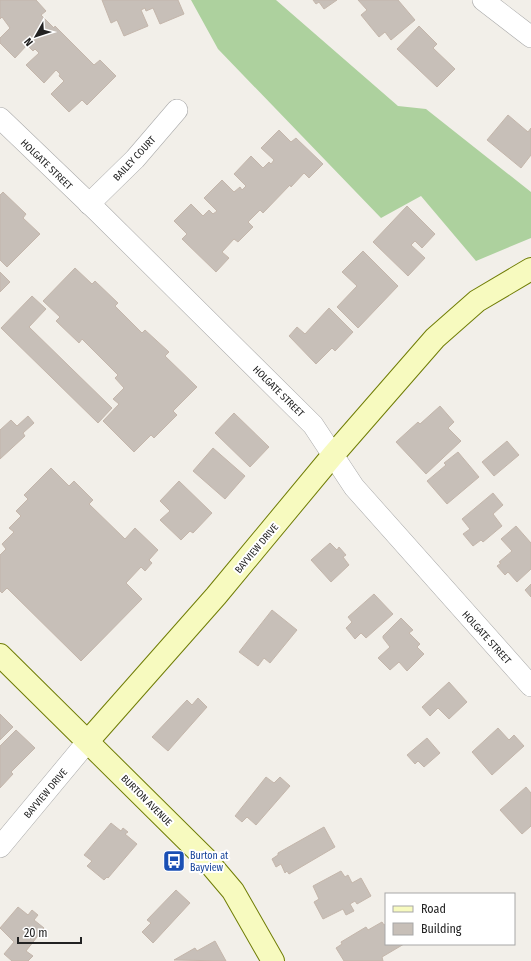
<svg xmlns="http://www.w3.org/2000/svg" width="531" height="961" viewBox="0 0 531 961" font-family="'Fira Sans Condensed',sans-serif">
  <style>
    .forest { fill: #add19e }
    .building { fill: #c7bfb8; stroke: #c4b6ab }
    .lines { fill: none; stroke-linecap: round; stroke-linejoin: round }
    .street-casing { stroke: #a9a9a9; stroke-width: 22 }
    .secondary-casing { stroke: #707d05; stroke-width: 24 }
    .street { stroke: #fff; stroke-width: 21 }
    .secondary { stroke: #f7fabf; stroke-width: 22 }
    .labels { text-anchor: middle; stroke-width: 4; stroke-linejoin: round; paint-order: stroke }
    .street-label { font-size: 10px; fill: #222; stroke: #fff }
    .transit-label { font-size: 10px; fill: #164399; stroke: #fff; text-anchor: start }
  </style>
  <rect width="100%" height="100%" fill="#f2efe9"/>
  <polygon class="forest" points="191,0 276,0 398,106 426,109 531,192 531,238 476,261 421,196 381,218 218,49"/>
  <g class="building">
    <polygon points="0,0 36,0 46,11 41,15 54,28 55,26 94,65 100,60 116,76 87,105 82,100 69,112 51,94 64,81 59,76 60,74 56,70 44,83 26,65 39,53 35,49 33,51 27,45 15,58 0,43 0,38 10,28 2,17 0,19"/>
    <polygon points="102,0 178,0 184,14 160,24 153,8 146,11 145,8 141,10 148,26 124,36 117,20 111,23"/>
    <polygon points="313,0 337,0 324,9 319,2 316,4"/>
    <polygon points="358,0 398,0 415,20 391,40 385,32 379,37 361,15 367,10"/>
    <polygon points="419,26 437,44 433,48 455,69 437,87 397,49"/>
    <polygon points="508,115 528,132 531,128 531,155 521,168 487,140"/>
    <polygon points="279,130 291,142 296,138 323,164 309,178 304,173 291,187 290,185 263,213 260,210 248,222 253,227 238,242 234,239 222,252 229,258 216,272 182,239 187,234 174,221 191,204 203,216 209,210 213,214 217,211 204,198 222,180 234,192 240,187 242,190 246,186 234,174 251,156 263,168 269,162 271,164 274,160 261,148"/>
    <polygon points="3,192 26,214 23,218 40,234 7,267 0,260 0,195"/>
    <polygon points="407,206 435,234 422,248 415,241 411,245 425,258 408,276 373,242"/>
    <polygon points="363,251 398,286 358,328 337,307 357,286 342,272"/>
    <polygon points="75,268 92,284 95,281 118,303 115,306 142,333 145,330 169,352 165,356 197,387 173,411 177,415 154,438 151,435 134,452 103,421 119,404 113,399 124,388 115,378 118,375 82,339 79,343 56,321 60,317 43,301"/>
    <polygon points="0,272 10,282 0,292"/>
    <polygon points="32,296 46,309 29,327 112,408 98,423 1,328"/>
    <polygon points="329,308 353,332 335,351 332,348 316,364 289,336 297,327 305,334"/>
    <polygon points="440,406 454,422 448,428 461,441 426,474 396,442 418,422 420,424"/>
    <polygon points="234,413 269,447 250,467 215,433"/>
    <polygon points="28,416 34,423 23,433 25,436 0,459 0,430 11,420 17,426"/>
    <polygon points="507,441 519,455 494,476 482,462"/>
    <polygon points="213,448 245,476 225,499 193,471"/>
    <polygon points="458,452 479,477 447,504 427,481 446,465 444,463"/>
    <polygon points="51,468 69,486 74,481 93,500 89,504 125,539 135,528 158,550 149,560 152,563 145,571 141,567 126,583 142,599 81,661 7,588 2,593 0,591 0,555 6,549 2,544 14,532 9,528 21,516 16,511 28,499 24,495"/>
    <polygon points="179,481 212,513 193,533 190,531 181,540 160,520 170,511 160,501"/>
    <polygon points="493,493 503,505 493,514 502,526 483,542 481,540 473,546 463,534 470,529 462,519"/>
    <polygon points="516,526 531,543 531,569 517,582 508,572 505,575 497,566 501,563 499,562 512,551 501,539"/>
    <polygon points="330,543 337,550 339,547 346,555 343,557 349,565 331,582 311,560"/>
    <polygon points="531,584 531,597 525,590"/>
    <polygon points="374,594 393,614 366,638 361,633 355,639 346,628 352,622 348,617"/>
    <polygon points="272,610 297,630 270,663 264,658 258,666 239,652"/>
    <polygon points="401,618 413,630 409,633 420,644 417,647 424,654 407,671 399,662 390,670 378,658 390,647 383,638 383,636"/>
    <polygon points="449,682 467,702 449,719 438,708 430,716 422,707"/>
    <polygon points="198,698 207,707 168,751 152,737 187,700 192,705"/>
    <polygon points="0,714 13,727 0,740"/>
    <polygon points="498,728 509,740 514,735 524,746 492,775 472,752"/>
    <polygon points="16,730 35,748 11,772 13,774 0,788 0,746"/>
    <polygon points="427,738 440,753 424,767 418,761 415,764 407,755"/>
    <polygon points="266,777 274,783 280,777 290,786 256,825 247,817 242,822 235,816"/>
    <polygon points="526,787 531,793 531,826 522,834 500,810"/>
    <polygon points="111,823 121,831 123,828 128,832 125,834 137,844 108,878 107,877 104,880 87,866 92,861 84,855"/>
    <polygon points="324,827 335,847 289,874 287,871 285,873 281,864 276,867 272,859 278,855 278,853"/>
    <polygon points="341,871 345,877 348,875 352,883 361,878 371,896 357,904 355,901 350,904 354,911 346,915 343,909 323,919 314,902 319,899 313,886"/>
    <polygon points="176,890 190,903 153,943 142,932 151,923 147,920"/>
    <polygon points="18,907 28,915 32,910 38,915 34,920 44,928 26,951 33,956 28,961 12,961 4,954 14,942 0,928"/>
    <polygon points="382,922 384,925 386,924 386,944 404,944 382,957 383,961 344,961 336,948 342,944 341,942 366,927 368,930"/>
    <polygon points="215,941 226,961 174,960 195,948 197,951"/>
  </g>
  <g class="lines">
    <g class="street-casing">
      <g id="street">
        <polyline points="483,0 531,37"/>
        <polyline points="0,118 97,211 313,425 354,487 531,686"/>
        <polyline points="89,204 135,159 177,110"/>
        <polyline points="0,847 88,741"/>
      </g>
    </g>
    <g class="secondary-casing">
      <g id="secondary">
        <polyline points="0,655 205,858 233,891 273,961"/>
        <polyline points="88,741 216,596 333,455 435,338 477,301 531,269"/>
      </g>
    </g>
    <use href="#street" class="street"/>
    <use href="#secondary" class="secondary"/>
  </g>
  <defs>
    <g id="bus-square" transform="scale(1.15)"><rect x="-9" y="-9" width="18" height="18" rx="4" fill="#1a4fb4" stroke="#fff"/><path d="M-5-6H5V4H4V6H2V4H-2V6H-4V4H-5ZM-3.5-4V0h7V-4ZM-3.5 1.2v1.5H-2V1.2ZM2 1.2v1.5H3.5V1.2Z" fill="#fff"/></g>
  </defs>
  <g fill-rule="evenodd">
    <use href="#bus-square" x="174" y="861"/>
  </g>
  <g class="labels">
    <g class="street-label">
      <text transform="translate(134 158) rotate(-47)" y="4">BAILEY COURT</text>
      <text transform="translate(47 164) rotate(44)" y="4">HOLGATE STREET</text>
      <text transform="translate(279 391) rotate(45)" y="4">HOLGATE STREET</text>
      <text transform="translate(256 548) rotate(-50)" y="4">BAYVIEW DRIVE</text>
      <text transform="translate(487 637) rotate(48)" y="4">HOLGATE STREET</text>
      <text transform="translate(45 793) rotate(-50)" y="4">BAYVIEW DRIVE</text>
      <text transform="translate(147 800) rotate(45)" y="4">BURTON AVENUE</text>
    </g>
    <g class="transit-label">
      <text x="190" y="859">Burton at<tspan x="190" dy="12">Bayview</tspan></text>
    </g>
  </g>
  <rect x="385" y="893" width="130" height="52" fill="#ffffff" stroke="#a7a7a7"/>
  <rect x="393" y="906" width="20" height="6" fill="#f7fabf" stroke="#a7a7a7"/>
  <text x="421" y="913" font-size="12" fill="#222222">Road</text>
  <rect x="393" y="923" width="20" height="12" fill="#c7bfb8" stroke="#a7a7a7"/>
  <text x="421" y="933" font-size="12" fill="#222222">Building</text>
  <g transform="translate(36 36) rotate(231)" stroke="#ffffff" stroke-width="3" paint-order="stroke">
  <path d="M0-3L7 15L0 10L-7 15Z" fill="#222222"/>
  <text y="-6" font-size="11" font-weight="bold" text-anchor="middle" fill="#222222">N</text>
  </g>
  <path d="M18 937v6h63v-6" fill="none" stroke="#222222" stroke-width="2"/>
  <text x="24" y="937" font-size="12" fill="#222222" stroke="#ffffff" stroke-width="3" paint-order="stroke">20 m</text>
</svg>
